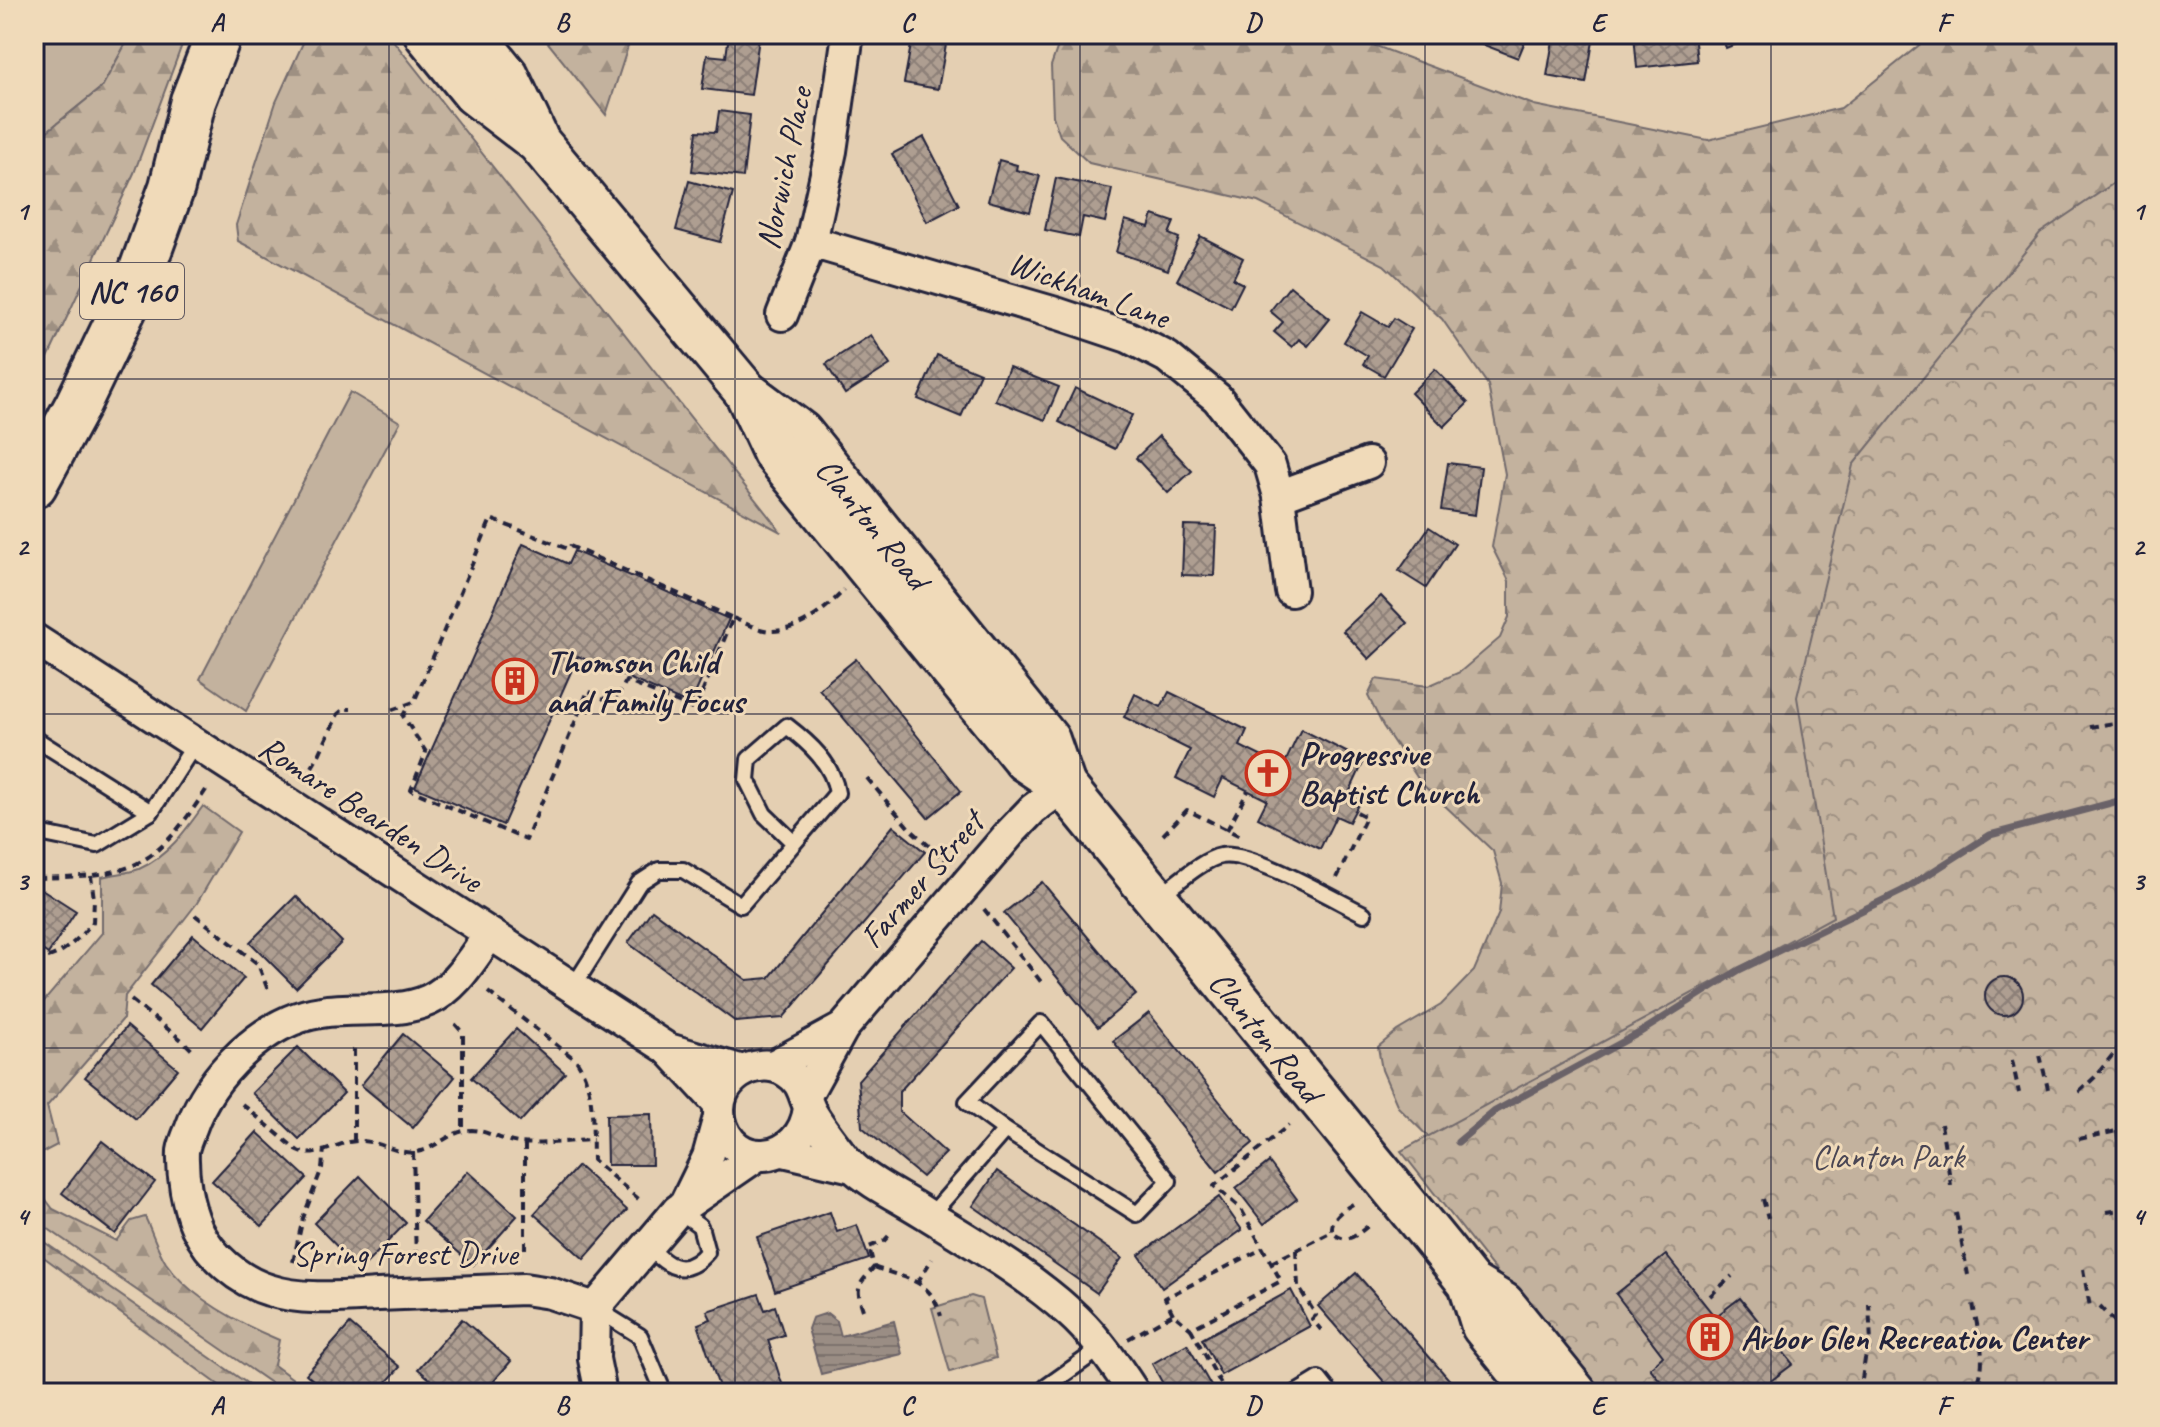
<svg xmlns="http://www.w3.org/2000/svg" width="2160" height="1427" viewBox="0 0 2160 1427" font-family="Caveat,sans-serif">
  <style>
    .green { fill: #c3b29e; stroke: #726a6c; stroke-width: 2 }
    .forest { fill: url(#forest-firs); stroke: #726a6c; stroke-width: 2 }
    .park { fill: url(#park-crowns); stroke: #726a6c; stroke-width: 2 }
    .water { fill: url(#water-rules); stroke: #6a6267; stroke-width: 2 }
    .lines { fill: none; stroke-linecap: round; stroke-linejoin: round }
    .stream { stroke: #6a6267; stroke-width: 7 }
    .building { fill: url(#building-cross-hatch); stroke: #22223b; stroke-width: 2 }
    .service-casing { stroke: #22223b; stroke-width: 20 }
    .minor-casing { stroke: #22223b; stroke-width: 36 }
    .secondary-casing { stroke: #22223b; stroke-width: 48 }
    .primary-casing { stroke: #22223b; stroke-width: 50 }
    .path { stroke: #22223b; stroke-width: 4; stroke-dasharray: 8 6; stroke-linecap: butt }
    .service { stroke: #f0dab9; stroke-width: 14 }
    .minor { stroke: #f0dab9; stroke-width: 30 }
    .secondary { stroke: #f0dab9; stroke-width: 42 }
    .primary { stroke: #f0dab9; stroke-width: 44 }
    .grid { fill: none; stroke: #22223b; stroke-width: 2; stroke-opacity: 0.55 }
    .labels { text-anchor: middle; stroke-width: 6; stroke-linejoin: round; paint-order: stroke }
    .shield { fill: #f0dab9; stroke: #605961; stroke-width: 2 }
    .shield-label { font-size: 32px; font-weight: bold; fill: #22223b }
    .street-label { font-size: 34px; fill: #22223b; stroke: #f0dab9 }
    .poi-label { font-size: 34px; font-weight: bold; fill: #22223b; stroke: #f0dab9; text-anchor: start }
    .park-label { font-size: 34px; fill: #4a4654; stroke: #f0dab9 }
    .neatline { fill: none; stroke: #22223b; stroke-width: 3 }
    .grid-label { font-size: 26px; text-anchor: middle; font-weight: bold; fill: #22223b }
  </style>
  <defs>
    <pattern id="forest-firs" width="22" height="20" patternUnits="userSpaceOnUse" patternTransform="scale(2)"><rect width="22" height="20" fill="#c3b29e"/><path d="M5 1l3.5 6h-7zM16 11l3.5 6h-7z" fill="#9e9082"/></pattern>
    <pattern id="park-crowns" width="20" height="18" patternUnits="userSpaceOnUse" patternTransform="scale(2)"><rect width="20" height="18" fill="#c3b29e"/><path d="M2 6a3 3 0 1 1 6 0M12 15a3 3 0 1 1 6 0" fill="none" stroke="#9e9082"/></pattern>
    <pattern id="water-rules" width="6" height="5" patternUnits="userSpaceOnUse" patternTransform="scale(2)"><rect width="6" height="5" fill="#9a8d84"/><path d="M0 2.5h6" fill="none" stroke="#7d736d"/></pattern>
    <pattern id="building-cross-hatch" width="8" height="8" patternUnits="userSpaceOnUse" patternTransform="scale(2)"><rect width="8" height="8" fill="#ae9e91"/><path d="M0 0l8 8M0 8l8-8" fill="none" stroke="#8d8078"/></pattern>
  </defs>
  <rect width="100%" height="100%" fill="#e4cfb2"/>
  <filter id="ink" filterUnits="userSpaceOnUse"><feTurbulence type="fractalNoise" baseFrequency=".0125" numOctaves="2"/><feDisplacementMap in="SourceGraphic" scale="16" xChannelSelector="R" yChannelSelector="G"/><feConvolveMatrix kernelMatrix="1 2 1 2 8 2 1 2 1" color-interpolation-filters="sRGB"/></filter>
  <g filter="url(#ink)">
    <g class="green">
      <polygon points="34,34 131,34 102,87 34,142"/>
      <polygon points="350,392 400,422 246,711 200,679"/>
    </g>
    <g class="forest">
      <polygon points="131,34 186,34 134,173 34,388 34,142 102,87"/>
      <polygon points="307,34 388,34 781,532 238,241 236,225 276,102"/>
      <polygon points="541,34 632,34 606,115"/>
      <polygon points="1062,34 1344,34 1534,105 1708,140 1841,108 1933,34 2126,34 2126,337 2108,753 1469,1177 1398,1107 1382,1070 1378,1047 1397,1031 1441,1005 1474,971 1499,913 1502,883 1493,851 1421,783 1383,726 1368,696 1376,679 1428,686 1460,672 1500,638 1509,617 1509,581 1492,547 1505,474 1488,385 1442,319 1384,265 1258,202 1089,163 1060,136 1053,116 1051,66"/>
      <path d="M 203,806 L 239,832 L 197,903 L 125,996 L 123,1019 L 47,1106 L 57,1145 L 34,1157 L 34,1013 L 102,933 L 102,877 C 114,874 128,873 139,869 C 167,857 186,830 203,806 Z"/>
      <path d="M 34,1184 L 53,1209 L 116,1241 L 131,1221 L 145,1217 C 152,1231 157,1249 166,1263 C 190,1298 241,1324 279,1340 L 274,1365 L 312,1393 L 285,1393 L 34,1219 Z"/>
      <polygon points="34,1235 261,1393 230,1393 34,1250"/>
    </g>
    <g class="park">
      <polygon points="2126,175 2126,1393 1592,1393 1401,1151 1833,917 1797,697 1853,465 2040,233"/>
      <polygon points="971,1296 981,1299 996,1358 950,1372 932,1308"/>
    </g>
    <polygon class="water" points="827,1313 837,1321 841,1336 894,1321 902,1354 821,1374 808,1329 812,1318"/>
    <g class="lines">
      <polyline class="stream" points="1458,1142 1495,1111 1639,1033 1739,970 1902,891 1990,835 2126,799"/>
    </g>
    <g class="building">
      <polygon points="729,34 759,38 751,95 702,89 707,55 726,57"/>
      <polygon points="913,34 948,34 938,89 904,83"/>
      <polygon points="1474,34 1528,34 1518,58 1471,40"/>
      <polygon points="1554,34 1594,35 1586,83 1547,76"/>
      <polygon points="1634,34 1694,34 1697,61 1637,68"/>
      <polygon points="1720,34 1762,34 1726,48"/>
      <polygon points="719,111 750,115 743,177 692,171 697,131 716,132"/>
      <polygon points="924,137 959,205 927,222 892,154"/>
      <polygon points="999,160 1017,165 1016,170 1040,176 1030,212 988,201"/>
      <polygon points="1056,178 1112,189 1105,222 1083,217 1079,237 1045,230"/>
      <polygon points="689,181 733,193 720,242 676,230"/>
      <polygon points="1153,215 1174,222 1169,234 1179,238 1168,270 1116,252 1125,220 1149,227"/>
      <polygon points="1200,236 1243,258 1233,279 1243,284 1231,308 1177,280"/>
      <polygon points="1290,286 1330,319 1308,346 1299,339 1292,347 1274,332 1283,322 1270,311"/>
      <polygon points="1362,312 1388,327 1394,318 1412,329 1384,376 1363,364 1368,356 1344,342"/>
      <polygon points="871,335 890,365 845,394 826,364"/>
      <polygon points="937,355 980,373 961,417 918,399"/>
      <polygon points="1009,367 1059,387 1045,420 995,400"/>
      <polygon points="1435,369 1468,403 1444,427 1411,393"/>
      <polygon points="1075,388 1132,415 1115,449 1059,422"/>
      <polygon points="1159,436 1192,471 1168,493 1136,458"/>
      <polygon points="1448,463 1481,467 1475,515 1441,510"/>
      <polygon points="1184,525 1216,526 1214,576 1182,575"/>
      <polygon points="1429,527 1455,544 1426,588 1399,571"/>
      <polygon points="523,544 568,564 574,551 729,619 690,705 578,656 503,825 415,787"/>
      <polygon points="1381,596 1407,623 1369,659 1343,631"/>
      <polygon points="856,659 961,791 928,818 819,689"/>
      <polygon points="1169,692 1247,730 1240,746 1283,767 1301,729 1364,761 1348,795 1360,801 1349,822 1336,816 1320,849 1258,818 1267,800 1223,778 1214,797 1176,778 1190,750 1124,717 1135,694 1161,707"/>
      <polygon points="893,826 925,852 783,1018 736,1022 628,943 652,910 747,980 769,978"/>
      <polygon points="1042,882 1136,995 1098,1027 1004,913"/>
      <polygon points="34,884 76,911 48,954 34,944"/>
      <polygon points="296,896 342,942 296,988 250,942"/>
      <polygon points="193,935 244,978 202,1028 151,985"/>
      <polygon points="981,941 1011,968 899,1092 899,1111 946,1153 922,1177 862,1127 858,1080"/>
      <circle cx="2004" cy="996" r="19"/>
      <polygon points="1149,1013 1253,1143 1218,1172 1113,1041"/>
      <polygon points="127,1026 178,1069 136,1119 85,1077"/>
      <polygon points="516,1029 565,1073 520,1122 471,1078"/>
      <polygon points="403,1034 455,1077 413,1128 361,1085"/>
      <polygon points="298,1047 344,1093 299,1139 252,1093"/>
      <polygon points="651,1114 652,1165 607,1165 606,1115"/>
      <polygon points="257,1132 307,1178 262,1226 212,1181"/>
      <polygon points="102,1141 155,1182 115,1234 62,1193"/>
      <polygon points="1269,1162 1297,1199 1264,1224 1236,1188"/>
      <polygon points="578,1166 627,1210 584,1259 534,1214"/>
      <polygon points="468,1171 517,1216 473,1265 423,1221"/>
      <polygon points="997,1171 1122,1258 1097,1293 973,1206"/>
      <polygon points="360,1176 406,1223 360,1270 314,1223"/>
      <polygon points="1219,1197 1242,1230 1162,1288 1139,1255"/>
      <polygon points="830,1212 837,1232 857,1225 869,1259 775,1291 757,1237"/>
      <polygon points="1666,1255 1715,1317 1740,1298 1793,1364 1755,1393 1670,1393 1650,1368 1663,1356 1616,1294"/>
      <polygon points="1356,1273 1453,1384 1443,1393 1394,1393 1318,1306"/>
      <polygon points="1291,1290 1310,1326 1221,1375 1202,1339"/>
      <polygon points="759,1294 765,1310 775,1306 784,1335 768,1340 785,1393 721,1393 698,1324 711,1319 707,1311"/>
      <polygon points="462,1319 511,1361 484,1393 446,1393 418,1369"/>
      <polygon points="350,1324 400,1367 377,1393 328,1393 306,1374"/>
      <polygon points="1187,1344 1215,1393 1168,1393 1152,1364"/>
    </g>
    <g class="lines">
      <g class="service-casing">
        <g id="service">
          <polyline points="34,738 151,812"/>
          <polyline points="34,826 44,834 97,845 151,812 195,744"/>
          <path d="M 1159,896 C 1175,885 1203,859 1221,856 C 1250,850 1335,900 1364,914"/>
          <path d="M 573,987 L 639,883 L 659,870 L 683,870 L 741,905 L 837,793 C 833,764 809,743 787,726 L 749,759 L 747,780 L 764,814 L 794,843"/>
          <polygon points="1041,1023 1169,1181 1137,1214 1005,1130 967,1102"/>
          <polyline points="930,1216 1005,1130"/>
          <path d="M 648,1245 C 667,1268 685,1278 707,1252 L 700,1226 L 678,1210"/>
          <polyline points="595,1308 640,1336 664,1393"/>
          <polyline points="1050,1393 1046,1387 1101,1348"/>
          <polyline points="1296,1393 1319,1379 1330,1393"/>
        </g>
      </g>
      <g class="minor-casing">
        <g id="minor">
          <polyline points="811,242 1059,314 1128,337 1167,357 1217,398 1270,465 1279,496 1291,591"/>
          <polyline points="782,315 811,242 831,151 848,34"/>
          <polyline points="1279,496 1368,463"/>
          <polyline points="34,639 668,1049 719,1104"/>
          <path d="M 490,934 C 472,958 457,987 429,1000 C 396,1015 356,1006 321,1012 C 264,1020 209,1076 191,1128 C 188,1135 184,1144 183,1151 C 182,1176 187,1205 197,1228 C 210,1256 239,1281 269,1290 C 302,1301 343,1297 378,1295 C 426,1293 475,1291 524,1289 L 550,1293 L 595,1308"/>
          <polyline points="668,1049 743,1071"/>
          <polyline points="773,1066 843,1028"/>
          <polyline points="806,1095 843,1028 1011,832 1033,809 1064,786"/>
          <path d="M 809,1108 C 802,1165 731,1172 720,1119 C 712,1082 755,1052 787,1072 C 802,1081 803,1093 809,1107 C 813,1118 842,1157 852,1166 C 868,1182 903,1199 923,1212 C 973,1243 1026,1273 1069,1312 C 1094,1334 1116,1365 1134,1393"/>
          <polyline points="783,1151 852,1167"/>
          <polyline points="686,1202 708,1157 719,1117"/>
          <polyline points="601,1393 594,1359 595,1308 678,1210 758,1155"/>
        </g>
      </g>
      <g class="secondary-casing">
        <g id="secondary">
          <polyline points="426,34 474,93 538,142 746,392 801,433 1048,740 1064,786"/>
          <polyline points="473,34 507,76 536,137"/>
          <polyline points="746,392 774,452 1025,760 1064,786 1444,1251 1470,1284 1483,1326 1537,1393"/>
          <polyline points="1470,1284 1503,1304 1575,1393"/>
        </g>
      </g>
      <g class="primary-casing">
        <polyline id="primary" points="34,485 77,406 140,275 172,187 193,101 219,34"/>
      </g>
      <g class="path">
        <path d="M 733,618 C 745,623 758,630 771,631 C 800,631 825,610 844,590"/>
        <polyline points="392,710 414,702 491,519 568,549 570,546 733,618 695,710 626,681 619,695 604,699 588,691 526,840 411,790 426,752 403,716 409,704"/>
        <polyline points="2090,727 2126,721"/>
        <polyline points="867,778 909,828 945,860"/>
        <polyline points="305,779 318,757 338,714 344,709 351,709"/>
        <polyline points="1227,830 1248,791"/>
        <polyline points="1163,835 1187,810 1240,836"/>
        <path d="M 37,878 C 133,875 151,872 206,790"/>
        <polyline points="1337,878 1366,817 1355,811"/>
        <polyline points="984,909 1042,983"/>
        <polyline points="195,915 258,964 268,990"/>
        <path d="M 34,959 C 60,959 76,941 93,922 L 94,899 L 91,876"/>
        <path d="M 488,992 L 576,1060 C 596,1089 592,1126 593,1160 L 642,1202"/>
        <polyline points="131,1000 183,1041 195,1053"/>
        <polyline points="455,1024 463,1033 463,1131"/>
        <polyline points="2040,1055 2048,1089"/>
        <polyline points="2012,1060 2019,1093"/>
        <polyline points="2079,1092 2095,1077 2126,1038"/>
        <path d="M 242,1104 L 298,1151 C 318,1161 338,1139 362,1141 C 383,1142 399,1157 421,1151 C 439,1146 452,1130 472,1130 C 489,1131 502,1141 519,1143 C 543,1145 568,1141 593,1140"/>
        <polyline points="1941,1124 1951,1185"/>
        <polyline points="2117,1131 2126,1180"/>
        <polyline points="2079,1139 2126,1129"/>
        <polyline points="354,1141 354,1045"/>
        <polyline points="525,1143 525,1252"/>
        <polyline points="413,1152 416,1259"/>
        <polyline points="1763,1199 1768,1218"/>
        <path d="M 1353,1204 C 1341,1211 1331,1217 1332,1232 C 1346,1246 1357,1235 1369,1225"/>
        <polyline points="2107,1212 2126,1209"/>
        <polyline points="1956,1213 1968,1275"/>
        <polyline points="1296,1250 1298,1286 1316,1315 1312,1319 1321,1330"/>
        <polyline points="293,1262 303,1218 322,1168 324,1149"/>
        <polyline points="1271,1263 1332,1232"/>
        <path d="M 874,1267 C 908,1280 930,1278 941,1316"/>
        <polyline points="2083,1269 2090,1307"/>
        <polyline points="917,1283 932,1259"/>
        <polyline points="1710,1296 1732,1276"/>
        <polyline points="2100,1306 2126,1333"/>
        <path d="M 863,1310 C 855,1286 858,1286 874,1267 L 869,1247 L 884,1241 L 891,1233"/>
        <polyline points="1173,1314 1165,1298 1264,1248"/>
        <polyline points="1128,1339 1173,1314 1191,1329"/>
        <polyline points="1981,1378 1984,1393"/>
        <polyline points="1221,1384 1191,1329 1281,1281 1241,1209 1214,1186 1289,1125"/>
        <polyline points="1012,1393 1015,1392"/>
        <polyline points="1860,1393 1865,1359 1871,1343 1869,1304"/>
        <path d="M 1971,1393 C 1992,1369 1977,1331 1973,1303"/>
      </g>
      <use href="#service" class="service"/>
      <use href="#minor" class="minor"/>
      <use href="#secondary" class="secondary"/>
      <use href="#primary" class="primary"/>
    </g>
  </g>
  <path class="grid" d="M 389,34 L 389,1393M 735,34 L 735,1393M 1080,34 L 1080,1393M 1425,34 L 1425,1393M 1771,34 L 1771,1393M 34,379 L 2126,379M 34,714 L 2126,714M 34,1048 L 2126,1048"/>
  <defs>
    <g id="building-ring" transform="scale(2.3)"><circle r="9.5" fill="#f0dab9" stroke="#c8321e" stroke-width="1.5"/><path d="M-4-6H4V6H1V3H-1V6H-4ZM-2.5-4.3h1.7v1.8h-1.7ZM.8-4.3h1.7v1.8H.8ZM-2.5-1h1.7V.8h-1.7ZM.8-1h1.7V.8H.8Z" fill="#c8321e"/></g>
    <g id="church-ring" transform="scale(2.3)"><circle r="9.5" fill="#f0dab9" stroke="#c8321e" stroke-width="1.5"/><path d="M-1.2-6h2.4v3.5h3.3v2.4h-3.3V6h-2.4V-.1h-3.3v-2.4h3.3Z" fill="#c8321e"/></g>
  </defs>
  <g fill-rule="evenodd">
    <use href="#building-ring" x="515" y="681"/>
    <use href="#church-ring" x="1268" y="773"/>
    <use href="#building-ring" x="1710" y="1337"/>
  </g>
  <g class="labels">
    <rect class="shield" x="80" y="263" width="104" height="56" rx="6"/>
    <g class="shield-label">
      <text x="132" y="302">NC 160</text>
    </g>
    <g class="street-label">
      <text transform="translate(783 168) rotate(-78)" y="12">Norwich Place</text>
      <text transform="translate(1089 289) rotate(20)" y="12">Wickham Lane</text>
      <text transform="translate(873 523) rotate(51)" y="12">Clanton Road</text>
      <text transform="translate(371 813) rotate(33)" y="12">Romare Bearden Drive</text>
      <text transform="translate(921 879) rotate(-49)" y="12">Farmer Street</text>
      <text transform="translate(1266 1036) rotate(51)" y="12">Clanton Road</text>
      <text x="405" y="1265">Spring Forest Drive</text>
    </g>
    <g class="poi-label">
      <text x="546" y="673">Thomson Child<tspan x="546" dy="39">and Family Focus</tspan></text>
      <text x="1299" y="765">Progressive<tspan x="1299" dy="39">Baptist Church</tspan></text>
      <text x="1741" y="1349">Arbor Glen Recreation Center</text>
    </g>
    <g class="park-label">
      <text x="1888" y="1168">Clanton Park</text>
    </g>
  </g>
  <rect width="2160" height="1427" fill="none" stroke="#f0dab9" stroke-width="88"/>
  <rect x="44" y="44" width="2072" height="1339" class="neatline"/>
  <g class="grid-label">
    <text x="217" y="31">A</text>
    <text x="562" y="31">B</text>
    <text x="907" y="31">C</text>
    <text x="1253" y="31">D</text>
    <text x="1598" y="31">E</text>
    <text x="1943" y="31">F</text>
    <text x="22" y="220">1</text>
    <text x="2138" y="220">1</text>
    <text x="22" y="555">2</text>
    <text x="2138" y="555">2</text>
    <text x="22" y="890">3</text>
    <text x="2138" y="890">3</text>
    <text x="22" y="1225">4</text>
    <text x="2138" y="1225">4</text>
    <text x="217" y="1414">A</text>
    <text x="562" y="1414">B</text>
    <text x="907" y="1414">C</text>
    <text x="1253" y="1414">D</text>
    <text x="1598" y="1414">E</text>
    <text x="1943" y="1414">F</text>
  </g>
</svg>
